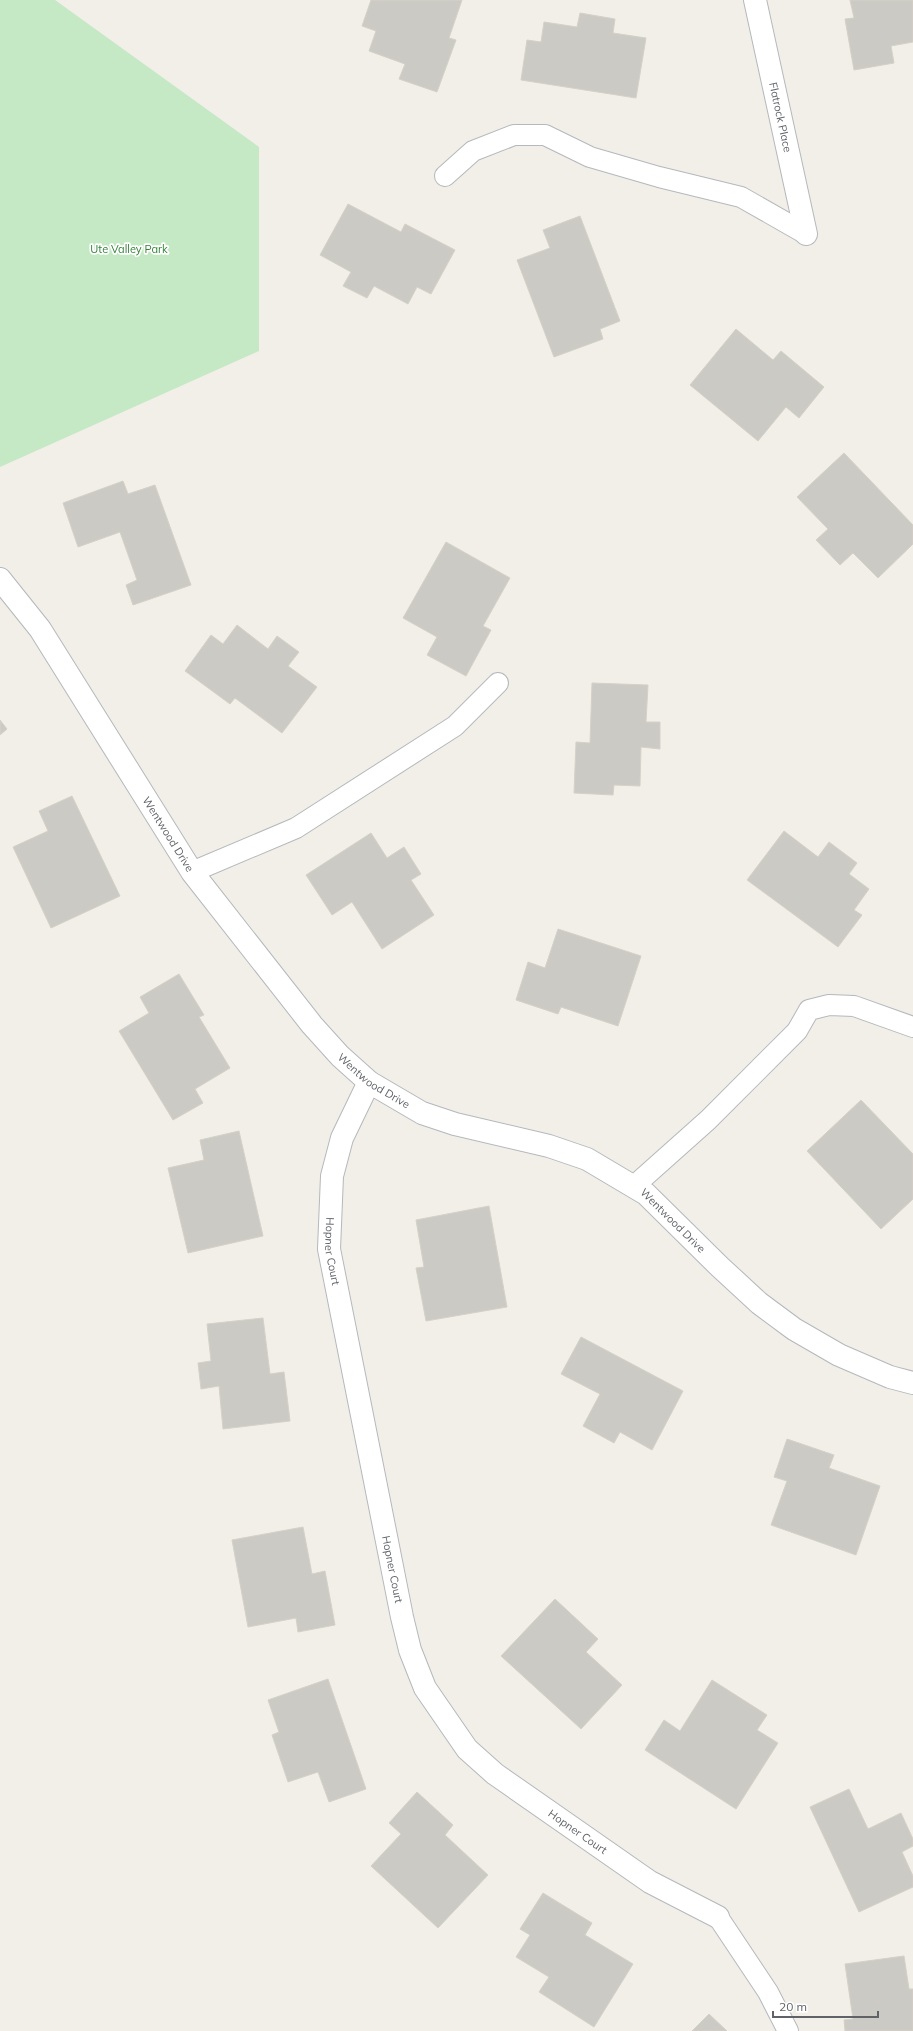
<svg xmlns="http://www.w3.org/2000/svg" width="913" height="2031" viewBox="0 0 913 2031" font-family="Mulish,sans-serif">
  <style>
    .green { fill: #c5e8c5 }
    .building { fill: #cccac5; stroke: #d6d1c6 }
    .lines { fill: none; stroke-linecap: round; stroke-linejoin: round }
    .service-casing { stroke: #b5b8bc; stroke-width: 22 }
    .minor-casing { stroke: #b5b8bc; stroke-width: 24 }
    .service { stroke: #fff; stroke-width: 20 }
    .minor { stroke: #fff; stroke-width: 22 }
    .labels { text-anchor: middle; stroke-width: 3.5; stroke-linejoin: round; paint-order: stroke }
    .street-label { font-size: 11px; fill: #5f6368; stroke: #fff }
    .park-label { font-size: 11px; fill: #348238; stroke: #fff }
  </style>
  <rect width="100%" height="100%" fill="#f1efe8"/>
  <polygon class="green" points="0,0 55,0 259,147 259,351 0,467"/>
  <g class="building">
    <polygon points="371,0 462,0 449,38 456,40 437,92 399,79 405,64 369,51 376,31 362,26"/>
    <polygon points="850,0 913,0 913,42 891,46 894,63 854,70 845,19 854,18"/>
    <polygon points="580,13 615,19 613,33 646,38 636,98 521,80 527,40 541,42 544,22 577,27"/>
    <polygon points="348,204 401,232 405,224 455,250 431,294 417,287 408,304 374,286 367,298 343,286 351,272 320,255"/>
    <polygon points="580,216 620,321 600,329 603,339 554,357 517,260 550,248 543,230"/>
    <polygon points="736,329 773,360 781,351 824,387 799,418 786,407 758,441 690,385"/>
    <polygon points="844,453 913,525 913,544 878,578 853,553 840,565 816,540 828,529 797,497"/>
    <polygon points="123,481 128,494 155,485 191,585 133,605 126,585 137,580 120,532 78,547 63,503"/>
    <polygon points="446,542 510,578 483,626 491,630 466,676 427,655 437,637 403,618"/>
    <polygon points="237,625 268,649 277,636 299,652 288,666 317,687 282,733 235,698 230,704 185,671 211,635 223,644"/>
    <polygon points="592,683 648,685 646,722 660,722 660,749 641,747 640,786 614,785 613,795 574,793 576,742 590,743"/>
    <polygon points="0,720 7,729 0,735"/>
    <polygon points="72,796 120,896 51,928 13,847 48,831 39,811"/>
    <polygon points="784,831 818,857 829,842 857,863 849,874 869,889 854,910 862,915 838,947 747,880"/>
    <polygon points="371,833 387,858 404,847 421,874 411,880 434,915 382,949 352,902 332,915 306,875"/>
    <polygon points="558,929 641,956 618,1026 561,1007 558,1014 516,1000 528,962 545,968"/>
    <polygon points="179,974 204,1015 199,1017 230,1068 195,1089 203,1103 173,1120 119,1031 149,1013 140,997"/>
    <polygon points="861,1100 913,1154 913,1199 881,1229 807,1151"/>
    <polygon points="239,1131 263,1236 188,1253 168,1168 204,1160 200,1140"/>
    <polygon points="489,1206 507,1307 426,1321 416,1268 424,1267 416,1220"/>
    <polygon points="263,1318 270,1374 284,1372 290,1421 223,1429 219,1386 201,1389 198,1363 211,1361 207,1324"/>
    <polygon points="581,1337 683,1391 652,1450 620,1432 614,1443 583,1426 600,1394 561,1374"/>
    <polygon points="787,1439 834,1455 829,1468 880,1486 856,1555 771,1525 787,1481 774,1477"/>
    <polygon points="303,1527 312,1574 325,1571 335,1625 298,1632 296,1618 248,1627 232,1540"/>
    <polygon points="555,1599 598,1639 586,1652 622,1685 581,1729 501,1656"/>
    <polygon points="328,1679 366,1789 329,1802 318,1772 288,1782 272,1735 279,1732 268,1700"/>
    <polygon points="712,1680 767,1715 757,1730 778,1743 736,1809 645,1750 664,1720 680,1731"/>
    <polygon points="849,1789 868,1829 901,1813 913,1839 913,1846 902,1852 913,1876 913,1887 859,1912 810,1807"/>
    <polygon points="417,1792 453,1825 445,1835 488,1875 438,1928 371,1866 401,1834 389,1823"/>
    <polygon points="543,1893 592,1923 585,1935 633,1964 594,2027 539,1992 549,1977 516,1957 530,1935 520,1929"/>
    <polygon points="904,1956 909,1989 913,1989 913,2031 845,2031 844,2020 853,2019 845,1964"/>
    <polygon points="709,2014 727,2031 692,2031"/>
  </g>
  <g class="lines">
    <g class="service-casing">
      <g id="service">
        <polyline points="445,176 473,151 514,135 545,135 590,157 659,177 741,197 806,234"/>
        <polyline points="192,872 296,828 455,726 498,683"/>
        <polyline points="634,1186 708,1120 797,1031 809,1010 829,1005 854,1006 913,1027"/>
        <polyline points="718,1917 768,1992 788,2031"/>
      </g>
    </g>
    <g class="minor-casing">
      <g id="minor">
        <path id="s1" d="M 755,0 L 806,234"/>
        <path id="s2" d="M 0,579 L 40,629 L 192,872 L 312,1025 L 340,1056 L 369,1082 L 422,1113 L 455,1124 L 549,1146 L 587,1159 L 646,1194 L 720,1267 L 759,1303 L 794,1329 L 839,1355 L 890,1377 L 913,1383"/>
        <path id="s3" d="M 369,1082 L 342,1138 L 332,1176 L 329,1249 L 402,1617 L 410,1650 L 425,1688 L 467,1749 L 495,1774 L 650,1882 L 718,1917"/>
      </g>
    </g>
    <use href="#service" class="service"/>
    <use href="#minor" class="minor"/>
  </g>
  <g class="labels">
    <g class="street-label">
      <text dy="4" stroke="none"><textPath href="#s1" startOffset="120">Flatrock Place</textPath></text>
      <text dy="4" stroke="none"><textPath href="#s2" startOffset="306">Wentwood Drive</textPath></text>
      <text dy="4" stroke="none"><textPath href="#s2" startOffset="629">Wentwood Drive</textPath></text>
      <text dy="4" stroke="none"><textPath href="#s2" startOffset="965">Wentwood Drive</textPath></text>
      <text dy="4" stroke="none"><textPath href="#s3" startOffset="177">Hopner Court</textPath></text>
      <text dy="4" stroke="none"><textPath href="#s3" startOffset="501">Hopner Court</textPath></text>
      <text dy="4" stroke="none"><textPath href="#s3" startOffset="837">Hopner Court</textPath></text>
    </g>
    <g class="park-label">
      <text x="129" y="253">Ute Valley Park</text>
    </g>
  </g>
  <path d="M773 2011v6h105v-6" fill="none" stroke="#5f6368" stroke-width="2"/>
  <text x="779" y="2011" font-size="12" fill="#5f6368" stroke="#ffffff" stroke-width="3" paint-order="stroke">20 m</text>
</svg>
